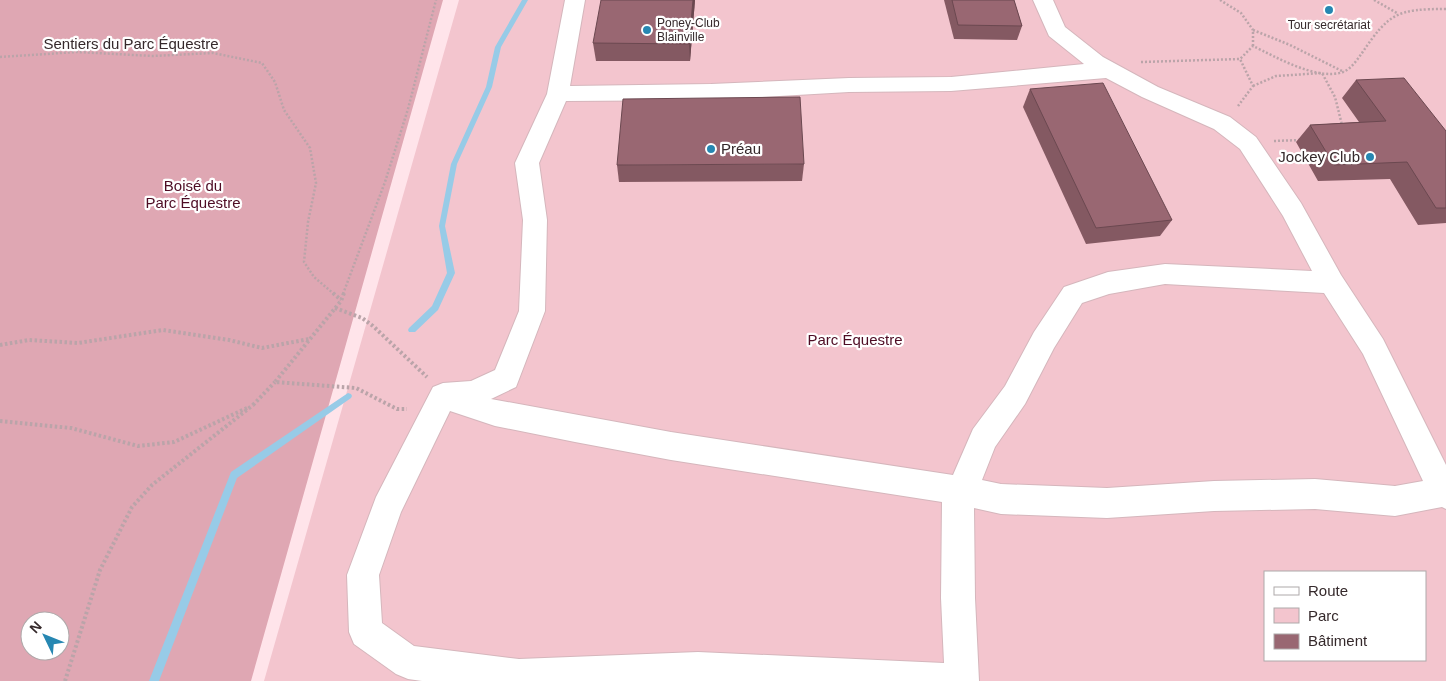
<svg xmlns="http://www.w3.org/2000/svg" width="1446" height="681" viewBox="0 0 1446 681" font-family="Helvetica,sans-serif">
  <style>
    .green { fill: #f3c5ce; fill-rule: evenodd }
    .forest { fill: #dfa7b3; fill-rule: evenodd }
    .lines { fill: none; stroke-linecap: round; stroke-linejoin: round }
    .stream { fill: #97cbe7; fill-rule: evenodd }
    .minor-casing { stroke: #d5b6bc; stroke-width: 2 }
    .path-far1 { stroke: #baa4a9; stroke-width: 2.5; stroke-dasharray: 2 2; stroke-linecap: butt }
    .path { stroke: #baa4a9; stroke-width: 4; stroke-dasharray: 2.5 2.5; stroke-linecap: butt }
    .minor { fill: #fff; fill-rule: evenodd }
    .wall { fill: #845962 }
    .shaded-wall { fill: #6b4850 }
    .building { fill: #996772; stroke: #6b4850 }
    .poi-dot { fill: #2687b2; stroke: #fff; stroke-width: 2 }
    .labels { text-anchor: middle; stroke-width: 4.5; stroke-linejoin: round; paint-order: stroke }
    .far-poi-label { font-size: 12px; fill: #35292b; stroke: #fff; text-anchor: start }
    .street-label { font-size: 15px; fill: #35292b; stroke: #fff }
    .poi-label { font-size: 15px; fill: #35292b; stroke: #fff; text-anchor: start }
    .park-label { font-size: 15px; fill: #4e0c24; stroke: #fff }
  </style>
  <rect width="100%" height="100%" fill="#ffe4ea"/>
  <path class="green" d="M 459,0 L 1446,0 L 1446,681 L 264,681 ZM 1265,572 L 1425,572 L 1425,660 L 1265,660 Z"/>
  <path class="forest" d="M 0,0 L 443,0 L 251,681 L 0,681 ZM 30,621 L 60,621 L 60,651 L 30,651 Z"/>
  <g class="lines">
    <g class="stream">
      <polygon points="522,0 528,0 501,47 492,87 457,164 445,226 455,273 438,310 415,332 409,332 408,330 409,328 432,306 447,273 439,226 451,164 486,87 495,47"/>
      <polygon points="348,393 351,394 352,396 351,398 237,478 159,681 149,681 231,472"/>
    </g>
    <g class="minor-casing">
      <path id="minor" d="M 565,0 L 585,0 L 570,86 L 711,84 L 849,78 L 951,77 L 1084,64 L 1049,36 L 1033,0 L 1053,0 L 1065,27 L 1103,57 L 1158,87 L 1230,117 L 1256,137 L 1301,203 L 1341,275 L 1383,339 L 1446,465 L 1446,509 L 1442,507 L 1395,516 L 1315,509 L 1214,511 L 1107,518 L 1001,514 L 974,508 L 975,598 L 979,681 L 422,681 L 408,679 L 396,674 L 354,644 L 349,632 L 347,575 L 376,497 L 433,387 L 443,383 L 471,381 L 495,370 L 519,311 L 523,220 L 515,163 L 547,94 ZM 1106,78 L 1142,97 L 1214,129 L 1240,149 L 1283,216 L 1312,271 L 1165,264 L 1108,272 L 1064,287 L 1034,332 L 1005,386 L 973,429 L 953,475 L 671,432 L 491,399 L 516,387 L 545,311 L 547,220 L 539,163 L 566,101 L 711,100 L 849,92 L 951,91 ZM 1165,284 L 1324,293 L 1363,354 L 1423,481 L 1395,486 L 1315,479 L 1214,481 L 1107,488 L 1001,484 L 982,480 L 995,447 L 1025,404 L 1054,348 L 1082,303 L 1109,294 ZM 450,411 L 495,426 L 575,442 L 671,460 L 942,502 L 941,598 L 944,663 L 698,652 L 519,659 L 414,646 L 382,623 L 379,575 L 401,512 Z"/>
    </g>
    <g class="path-far1">
      <polyline points="1220,0 1241,13 1253,30"/>
      <polyline points="1374,0 1397,13"/>
      <polyline points="1253,46 1253,30 1290,45 1344,72"/>
      <polyline points="0,57 77,52 153,56 213,53 262,63 275,82 284,110 310,148 316,183 308,222 304,262 314,277 334,294"/>
      <polyline points="1141,62 1240,59"/>
      <polyline points="1253,86 1276,76 1322,73 1335,97 1342,125"/>
      <path d="M 1238,106 L 1253,86 L 1240,59 L 1253,46 C 1276,57 1317,81 1343,72 C 1351,69 1357,60 1362,53 C 1389,13 1397,9 1446,9"/>
      <polyline points="1274,141 1300,140"/>
      <polyline points="343,294 385,182 408,109 436,0"/>
    </g>
    <g class="path">
      <polyline points="333,293 341,300"/>
      <polyline points="344,293 341,301 275,382 356,388 397,409 407,409"/>
      <polyline points="335,308 362,318 373,326 427,377"/>
      <polyline points="0,345 29,340 78,343 163,330 229,340 262,348 309,339"/>
      <polyline points="253,405 275,382"/>
      <polyline points="0,421 71,428 138,446 174,442 247,408"/>
      <polyline points="65,681 100,570 132,507 152,485 253,405"/>
    </g>
    <use href="#minor" class="minor"/>
  </g>
  <g class="wall">
    <polygon points="695,0 690,61 596,61 593,43"/>
    <polygon points="944,0 1014,0 1022,26 1017,40 954,39"/>
    <polygon points="1356,80 1446,131 1446,223 1418,225 1390,179 1318,181 1296,142 1310,125 1359,122 1342,98"/>
    <polygon points="1030,89 1172,220 1160,236 1086,244 1023,107"/>
    <polygon points="804,164 802,181 619,182 617,165"/>
  </g>
  <polygon class="shaded-wall" points="693,0 695,0 690,61 689,44"/>
  <g class="building">
    <polygon points="601,0 693,0 689,44 593,43"/>
    <polygon points="952,0 1014,0 1022,26 958,25"/>
    <polygon points="1404,78 1446,131 1446,208 1436,208 1407,162 1334,165 1310,125 1386,121 1356,80"/>
    <polygon points="1103,83 1172,220 1096,228 1030,89"/>
    <polygon points="800,97 804,164 617,165 623,99"/>
  </g>
  <g class="poi-dot">
    <circle cx="1329" cy="10" r="5"/>
    <circle cx="647" cy="30" r="5"/>
    <circle cx="711" cy="149" r="5"/>
    <circle cx="1370" cy="157" r="5"/>
  </g>
  <g class="labels">
    <g class="far-poi-label">
      <text x="657" y="27">Poney-Club<tspan x="657" dy="14">Blainville</tspan></text>
      <text x="1329" y="29" text-anchor="middle">Tour secrétariat</text>
    </g>
    <g class="street-label">
      <text x="131" y="49">Sentiers du Parc Équestre</text>
    </g>
    <g class="poi-label">
      <text x="721" y="154">Préau</text>
      <text x="1360" y="162" text-anchor="end">Jockey Club</text>
    </g>
    <g class="park-label">
      <text x="193" y="191">Boisé du<tspan x="193" dy="17">Parc Équestre</tspan></text>
      <text x="855" y="345">Parc Équestre</text>
    </g>
  </g>
  <rect x="1264" y="571" width="162" height="90" fill="#ffffff" stroke="#aea9aa"/>
  <rect x="1274" y="587" width="25" height="8" fill="#ffffff" stroke="#aea9aa"/>
  <text x="1308" y="596" font-size="15" fill="#35292b">Route</text>
  <rect x="1274" y="608" width="25" height="15" fill="#f3c5ce" stroke="#aea9aa"/>
  <text x="1308" y="621" font-size="15" fill="#35292b">Parc</text>
  <rect x="1274" y="634" width="25" height="15" fill="#996772" stroke="#aea9aa"/>
  <text x="1308" y="646" font-size="15" fill="#35292b">Bâtiment</text>
  <g transform="translate(45 636) rotate(313)"><circle r="24" fill="#ffffff" stroke="#aea9aa"/>
  <path d="M0-4L9 19L0 12L-9 19Z" fill="#2687b2"/>
  <text y="-8" font-size="14" font-weight="bold" text-anchor="middle" fill="#35292b">N</text>
  </g>
</svg>
